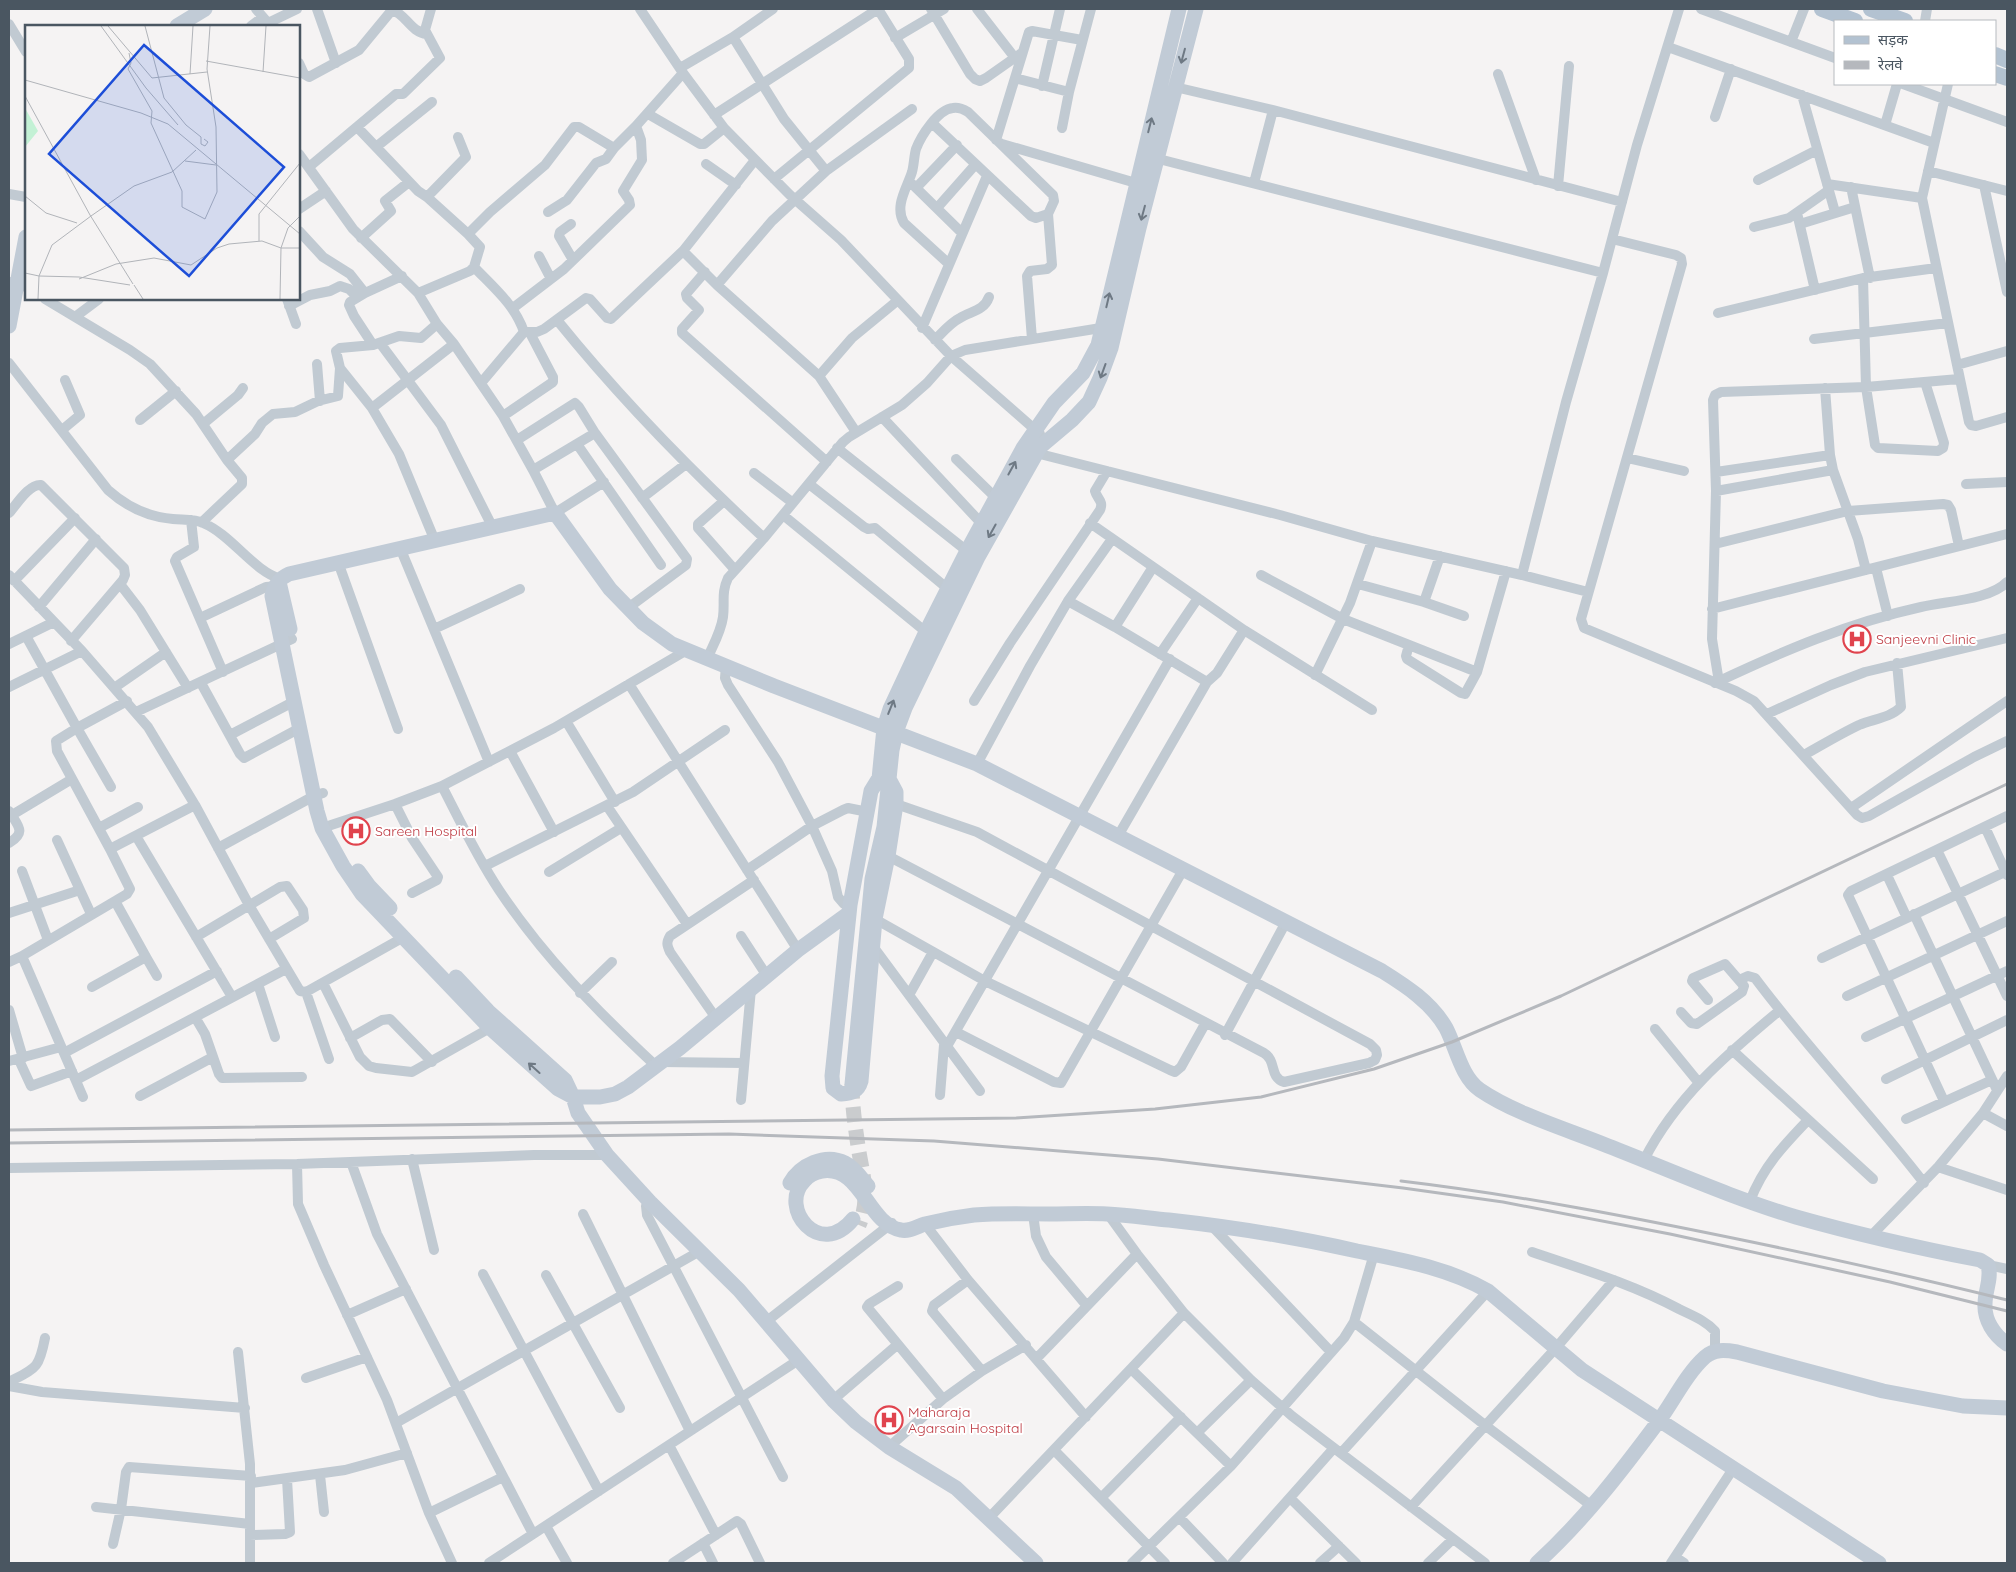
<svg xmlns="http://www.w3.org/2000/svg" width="2016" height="1572" font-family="Quicksand,'Noto Sans Devanagari',sans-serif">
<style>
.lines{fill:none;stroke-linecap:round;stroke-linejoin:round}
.secondary-tunnel{stroke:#caccce;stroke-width:15;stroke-dasharray:15 8;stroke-linecap:butt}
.street{stroke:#c1cad2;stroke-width:10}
.secondary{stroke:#c1cbd6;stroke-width:15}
.primary{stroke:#b3c2d1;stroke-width:16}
.rail{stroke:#b5b8bd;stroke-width:3}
.oneway{stroke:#6e7984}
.labels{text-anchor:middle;stroke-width:4;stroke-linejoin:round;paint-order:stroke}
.health-label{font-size:14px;fill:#be3a42;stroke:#fff;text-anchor:start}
.inset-road{fill:none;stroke:#b1b4b9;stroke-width:1}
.view{fill:#1d4ed8;fill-opacity:0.15;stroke:#1d4ed8;stroke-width:2.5}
.inset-edge{fill:none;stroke:#4a5661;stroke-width:2.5}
</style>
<rect width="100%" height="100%" fill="#f5f3f3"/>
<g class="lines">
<path class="secondary-tunnel" d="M852,1084C852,1105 855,1125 858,1146C862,1173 871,1198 859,1225"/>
<path class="street" d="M256,9L268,23L297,9
M317,9L336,63
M640,9L683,73L724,128L790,195L841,240L951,356L1040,434
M931,9L970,74L975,79L980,81L986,78L1023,52
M977,9L1015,58
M1701,9L1835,58
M1925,21L1927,9
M9,24L26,52
M251,26L263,17
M733,37L784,119L826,171
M895,38L944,9
M1791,42L1804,9
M1668,47L1934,143
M299,63L304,74L309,77L359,50L392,10C406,14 410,32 427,34
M680,68L733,37L773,9
M1498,74L1536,180
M1015,78L1069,92
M1903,84L2007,122
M1948,84L1922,198L1969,422L1971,425L1976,426L2007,417
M1042,86L1060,9
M1175,87L1273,110L1622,202
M1802,95L1835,212
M648,114L700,144H704L724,128
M714,115L878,9
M1715,117L1731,69
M932,123L1031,216L1036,218L1048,214
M1885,125L1897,84
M357,127L418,191L427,197L468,234
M1062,128L1069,92L1091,9
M996,140L1029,32L1032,31L1082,40
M1002,144L1136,183
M376,147L432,102
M299,154L353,229L418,293L437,324L454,344L503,416L533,470L555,513L604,482
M1151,157L1603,273
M706,164L736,185
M309,167L396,94H403L440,58L425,30L431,9
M1928,171L2007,191
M774,179L909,68V59L878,9
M1758,180L1817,150
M909,181L961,232
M1254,183L1273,110
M1827,184L1922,198
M1984,185L2007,292
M1558,186L1569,66
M1851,187L1870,278
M916,188L957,145
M9,194L26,197
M427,197L466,157L458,137
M937,208L975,165
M299,209L326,191
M548,212L567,200L596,163L606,159L614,148
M1797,213L1815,290
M571,224L560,232L559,236L573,260
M1800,224L1855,207
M1754,227L1789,218L1829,190
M299,231L323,257L350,274L365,293
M361,238L391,211L385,201L409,182
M1612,239L1676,255L1681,258L1682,264L1581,619L1584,628L1736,691L1754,701L1857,815L1862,818L1869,816L1974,757L2007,741
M683,251L717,285L819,376L856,432
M539,256L551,279
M949,264L904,223C894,206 907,188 912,172C914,165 914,156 916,149C921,136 938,109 953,108C959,107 963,109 968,112L1053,195L1054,201L1048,214L1052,265L1047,269L1030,271L1027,276L1032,339
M474,267C494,288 515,305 524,332
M705,272L686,294L687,298L699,310L682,329V333L827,462
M1863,278L1866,387L1875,445L1878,448L1938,451L1943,448L1944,443L1925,382
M9,282L18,283L26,287
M717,285L772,221L826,171L912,109
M418,293L470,271L474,267L480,247L468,234L490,212L545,165L574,127H579L614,148L636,126
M45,299L130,350L150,364L196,414L227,460
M287,299L296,324
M289,306L310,295L330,291L340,286L349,289L357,297
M513,308L564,269L630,205L629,200L623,191L642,160L641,140L636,126L683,73
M1718,313L1863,278L1936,268
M75,317L99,299
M557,320C620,398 690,470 764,538
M922,328L987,176
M1814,339L1948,323
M935,340C943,332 950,323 960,318C971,311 984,311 989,297
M380,343L441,425L493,528
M373,345L354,316L349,305L350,302L365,293L402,276
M9,363L108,490C127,507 147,517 173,519C183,520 195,519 203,523C232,535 253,571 281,579
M317,364L320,401
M1957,365L2007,351
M819,376L852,338L897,301
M481,383L524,332H537L544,329L586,298L590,299L607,318L611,319L613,317L683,251L755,160
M372,408L454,344
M503,416L553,382V377L530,333
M882,417L982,524
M140,420L176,391
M203,424L238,395L243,388
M62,430L80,415L65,380
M595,433L687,559L686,565L628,608
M517,440L575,403L579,407L595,433L533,470
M577,444L661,565
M837,448L967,551
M1032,452L1280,515L1372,541L1522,575L1588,592
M1627,458L1684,471
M956,459L996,498
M1833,470L1858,539L1866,570
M1716,472L1830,455
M754,473L793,503
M809,484L864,527L868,529L875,528L948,589
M1966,484L2007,482
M1716,491L1833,470L1830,455L1825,388
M642,498L686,464
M724,501L698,524V528L735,570
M9,513C17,504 29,484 41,485L124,568L125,575L123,580L71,641
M783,515L926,632
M191,520L194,547L177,557L175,561L223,672
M202,522L242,484V478L227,460L255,434L262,423L273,414L295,412L318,401L338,396L340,368
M1090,523L1244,630L1372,710
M435,541L399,454L372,408L340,368L336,351L340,348L373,345L399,336L421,338L437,324
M1715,544L1848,511L1943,504L1948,505L1951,510L1959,546
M401,550L489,762
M338,562L398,729
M1876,568L1888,616
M9,575L82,651L148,727L195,805L249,905L300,991L306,992L404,937
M1261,575L1343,619L1409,645L1406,656L1407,659L1461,693L1465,694L1477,672L1506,571
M1522,575L1566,402L1603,273L1637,145L1679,9
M14,581L75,518
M120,584L140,610L188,688
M1358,584L1424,602L1464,616
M1068,601L1112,539
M1424,602L1440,556
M39,607L96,539
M1712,609L2007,534
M200,618L266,587L279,586
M1115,627L1153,567
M434,629L520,589
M9,644L54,622
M1409,645L1477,672
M1160,654L1198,598
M707,659C713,645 721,632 723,617C725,602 721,593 728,578L764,538L843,442L849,437L902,405L927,383L951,356L965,350L1107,327
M726,666L725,678L728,685L778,762L812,826L832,871L838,897L844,904L850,905
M1315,675L1350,603L1372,541
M1207,682L1217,673L1244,630
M1719,682L1712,639L1716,491L1713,400L1715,395L1721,392L1866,387L1959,379
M201,683L240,754L244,758L300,728
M1715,683C1783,651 1848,623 1921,607C1946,601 1990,600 2007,582
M629,684L798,950
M9,687L82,651
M114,688L166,652
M974,701L1010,643L1100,510C1104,501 1097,499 1095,491L1107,471
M136,712L292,639
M1767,714L1831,685L1865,672L2007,638
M566,721L615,802
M230,735L295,701
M510,751L554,832
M1804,755C1822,745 1840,734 1859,725C1873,719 1890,718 1901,707L1897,663
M977,764L1030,666L1068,601L1115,627L1207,682L1118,836
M442,786C460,821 477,857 499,890C543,956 598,1012 656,1066
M111,787L77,728L127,701
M395,804L412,838L438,877L437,880L412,893
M607,806L687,924
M1851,808L2007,701
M12,815L72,779
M1985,827L2007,875
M99,828L138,807
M322,828L395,804L442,786L554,728L687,650
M136,836L232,997
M57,840L91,914
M9,843C27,832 18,826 9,811
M218,848L314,796L323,793
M110,849L195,805
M1937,850L2007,996
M888,856L1264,1053C1277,1061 1269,1077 1284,1082L1369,1063L1375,1060L1377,1055L1376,1050L1370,1044L977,832L896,804
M485,866L633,792L725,730
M747,870L812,826L843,810L848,808L868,812
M22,871L48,940
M549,872L621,828
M1887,875L1907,918
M9,913L80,890
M1914,914L1997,1090
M875,919L985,981L1170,1070L1175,1072L1181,1067L1205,1024
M741,936L767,976
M196,937L280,887L287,886L303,910L304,918L269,939
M872,945L980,1091
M22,956L83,1097
M146,957L157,976
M1822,958L2007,871
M9,962L22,956L127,894L130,889L110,849L57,751L56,741L77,728L26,636
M1739,980L1748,976L1755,978C1808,1049 1870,1113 1924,1183
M323,983L360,1057L369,1066L376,1068L412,1072L490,1028
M258,984L275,1037
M92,987L146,957L115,901
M306,992L329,1059
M580,993L612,962
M909,995L933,952
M1847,996L2007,921
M9,1010L23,1058
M1681,1012L1691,1023L1697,1024L1742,992L1744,986L1725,964L1693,978L1692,981L1708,1000
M195,1017L205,1034L219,1074L222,1078L302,1077
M716,1018L670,952C667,945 666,943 670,936L754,880
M1655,1029L1699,1083
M956,1032L1054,1082L1061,1083L1183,870
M1225,1035L1286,922
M1866,1037L2007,971
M350,1038L382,1020L390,1019L432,1062
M946,1048L1170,659
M1732,1050L1873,1179
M64,1053L217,971
M19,1060L31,1086L72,1071
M9,1061L61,1047
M661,1062L744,1063
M1886,1079L2007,1020
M76,1080L286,969
M940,1095L944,1045
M140,1096L213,1057
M741,1100L751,989
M1944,1101L1848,895L1851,891L2007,816
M1983,1113L2007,1126
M1906,1119L1992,1080
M412,1159L434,1250
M1644,1160C1676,1097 1726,1055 1780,1010
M351,1162L377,1234L533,1534
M297,1164L298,1204L324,1265L387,1400L429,1513L452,1563
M1938,1167L2007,1190
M9,1168L297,1164L534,1155H607
M1750,1201C1763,1167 1783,1146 1808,1120
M650,1202L646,1206L647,1215L783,1477
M583,1214L690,1431
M1033,1214L1036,1236L1046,1257L1087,1306
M1108,1214L1137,1254L1184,1313L1251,1380L1292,1416L1485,1563
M925,1224L968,1280L1086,1417
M1211,1225L1331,1352
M1870,1237L1938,1167L1983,1113L2007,1076
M1532,1252C1582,1269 1632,1284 1679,1309C1691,1315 1705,1320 1715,1331V1351
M1988,1265L2007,1269
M483,1274L599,1491
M546,1275L620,1408
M968,1280L934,1305L932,1311L982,1371
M898,1286L869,1304L867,1307L943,1399
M347,1315L406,1289
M767,1321L892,1223
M1354,1322L1486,1426L1593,1507
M238,1352L250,1464V1563
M1036,1359L1137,1254
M1131,1369L1231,1466
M306,1378L367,1357
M9,1382C36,1368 39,1369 45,1338
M9,1386L42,1392L245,1408
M833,1400L897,1345
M396,1423L700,1251
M1197,1433L1251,1380
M669,1445L716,1535
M889,1447L943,1399L982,1371L1026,1345
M1054,1450L1165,1563
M1341,1453L1488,1291
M320,1475L324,1512
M251,1483L345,1470L407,1453
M1101,1498L1181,1417
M1290,1498L1356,1563
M96,1507L250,1524
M1411,1507L1555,1349L1614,1280
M429,1513L503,1477
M989,1518L1184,1313
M1180,1518L1223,1563
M546,1526L567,1563
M250,1535L285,1534L290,1532L287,1479
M703,1543L713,1563
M113,1544L121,1509L126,1472L129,1467L251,1476
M1675,1557L1684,1563
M489,1563L800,1359
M673,1563L737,1521L741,1524L760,1563
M1132,1563L1231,1466L1344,1338L1354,1322L1374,1254
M1232,1563L1334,1448
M1320,1563L1339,1546
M1428,1563L1453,1539
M1671,1563L1733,1469"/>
<path class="secondary" d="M177,26L205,9
M9,326L26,237
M279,582L290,629
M888,777L896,792V804L888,856L875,919L861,1081C858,1092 851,1093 841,1094L833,1088L832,1076L850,905L871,791L879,778Z
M879,779L884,728L890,709L926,632L967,551L1023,448L1054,403L1083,373L1098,345L1179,9
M358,871L369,886L390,908
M849,913L798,950L680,1048L628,1087L615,1094L600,1097H573L558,1089L490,1028L362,894L343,866L322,828L317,811L272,596C274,586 280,578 289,574L555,513L610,589L643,623L672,644L774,686L977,764L1382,971C1406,986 1431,1002 1446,1028C1456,1047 1461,1077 1480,1090C1515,1114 1569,1130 1608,1146C1670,1170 1732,1198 1796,1217C1856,1234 1918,1248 1980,1260L1988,1265C1992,1279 1985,1290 1985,1304C1984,1320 1994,1335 2007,1344
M456,977L488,1011L565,1080L573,1097L578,1113L607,1155L650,1202L739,1290L833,1400L856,1422L889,1447L956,1488L1036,1563
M852,1084L872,879L884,827L892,750L896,732L905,708L978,557L1040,447L1072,420L1089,402L1100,378L1111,348L1139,228L1196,9
M790,1183C800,1165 825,1153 845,1163C855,1168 861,1178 868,1186
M853,1219C820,1260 778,1208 804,1181C808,1176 815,1172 822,1171C862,1165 867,1224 901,1230C909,1232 918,1226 925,1224C941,1220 957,1217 974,1215C999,1213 1024,1214 1049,1214C1068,1214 1087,1213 1107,1214C1127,1215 1148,1218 1169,1220C1232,1227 1295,1237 1357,1251C1402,1260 1448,1268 1488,1291L1582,1370L1879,1563
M1537,1563C1584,1520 1620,1473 1658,1422C1673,1402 1686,1374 1705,1357C1714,1349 1725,1350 1737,1352L1883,1391L1963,1406L2007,1408"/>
<path class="primary" d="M1822,9L1855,21
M1871,9L1905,21
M1995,55L2007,60
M1995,74L2007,78"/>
<path class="rail" d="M9,1130L1016,1118L1155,1109L1261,1097L1374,1069L1452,1042L1561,996L2007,784
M9,1143L729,1134L934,1141L1158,1159L1403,1188L1503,1202L1670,1234L1890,1282L2007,1311
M1401,1181C1519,1195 1636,1218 1752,1242C1838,1260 1923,1279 2007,1300"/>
</g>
<defs><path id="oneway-shaft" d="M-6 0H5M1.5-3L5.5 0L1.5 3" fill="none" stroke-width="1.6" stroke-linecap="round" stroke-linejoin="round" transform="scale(1.25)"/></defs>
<g class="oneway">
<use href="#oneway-shaft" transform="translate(1183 56) rotate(105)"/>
<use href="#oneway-shaft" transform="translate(1150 125) rotate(-76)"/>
<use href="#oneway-shaft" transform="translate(1143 213) rotate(105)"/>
<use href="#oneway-shaft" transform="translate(1108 300) rotate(-77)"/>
<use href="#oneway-shaft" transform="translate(1103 371) rotate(110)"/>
<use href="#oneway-shaft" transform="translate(1012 468) rotate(-61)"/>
<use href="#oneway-shaft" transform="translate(992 531) rotate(119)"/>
<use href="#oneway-shaft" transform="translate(891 707) rotate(-68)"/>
<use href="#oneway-shaft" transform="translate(534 1068) rotate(-138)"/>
</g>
<defs>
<g id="hospital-ring" transform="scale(1.4375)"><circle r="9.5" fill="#fff" stroke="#e0444e" stroke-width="1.5"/><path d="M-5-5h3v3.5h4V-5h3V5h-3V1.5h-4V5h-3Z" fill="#e0444e"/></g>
</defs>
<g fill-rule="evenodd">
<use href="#hospital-ring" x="1857" y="639"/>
<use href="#hospital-ring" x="356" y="831"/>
<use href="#hospital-ring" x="889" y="1420"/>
</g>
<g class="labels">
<g class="health-label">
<text x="1876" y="644">Sanjeevni Clinic</text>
<text x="375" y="836">Sareen Hospital</text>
<text x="908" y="1417">Maharaja<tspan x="908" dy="16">Agarsain Hospital</tspan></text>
</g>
</g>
<g transform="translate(25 25)">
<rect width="275" height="275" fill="#f5f3f3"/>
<path d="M0,83L13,106L0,122Z" fill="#c3f1d5"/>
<path class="inset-road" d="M76,1L121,63L153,100M83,1L127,53L182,47M120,1L139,73L161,100L176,112M104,28L106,38L103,44L127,86L126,98L157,166V182L180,194M181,36L275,53M238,47L241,1M165,49L168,1M0,55L116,88L143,99L275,209M0,71L65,190L108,259M176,112V119L180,121L183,117L179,114M160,136L191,140M0,171L21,188L52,198M66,191L109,161L147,147L171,125M66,191L27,220L14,251L54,252L105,260M180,194L192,167L191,102L182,44L185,1M234,216V189L275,138M0,248L14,251L13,274M54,254L91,239L129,233L166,240L192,223L204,219L237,216L256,223H275M109,260L118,274M255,274L256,223L263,203L275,191"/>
<path class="view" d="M119,20L259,142L164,251L24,129Z"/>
<rect width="275" height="275" class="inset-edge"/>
</g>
<rect width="2016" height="1572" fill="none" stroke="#4a5661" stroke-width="20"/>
<rect x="1834" y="20" width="162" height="65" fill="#ffffff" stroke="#b7bbc0"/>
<rect x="1844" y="36" width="25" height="8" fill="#b3c2d1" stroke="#b7bbc0"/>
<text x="1878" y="45" font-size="15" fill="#4a5661">सड़क</text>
<rect x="1844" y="61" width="25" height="8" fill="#b5b8bd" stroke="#b7bbc0"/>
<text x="1878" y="70" font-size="15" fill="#4a5661">रेलवे</text>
</svg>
